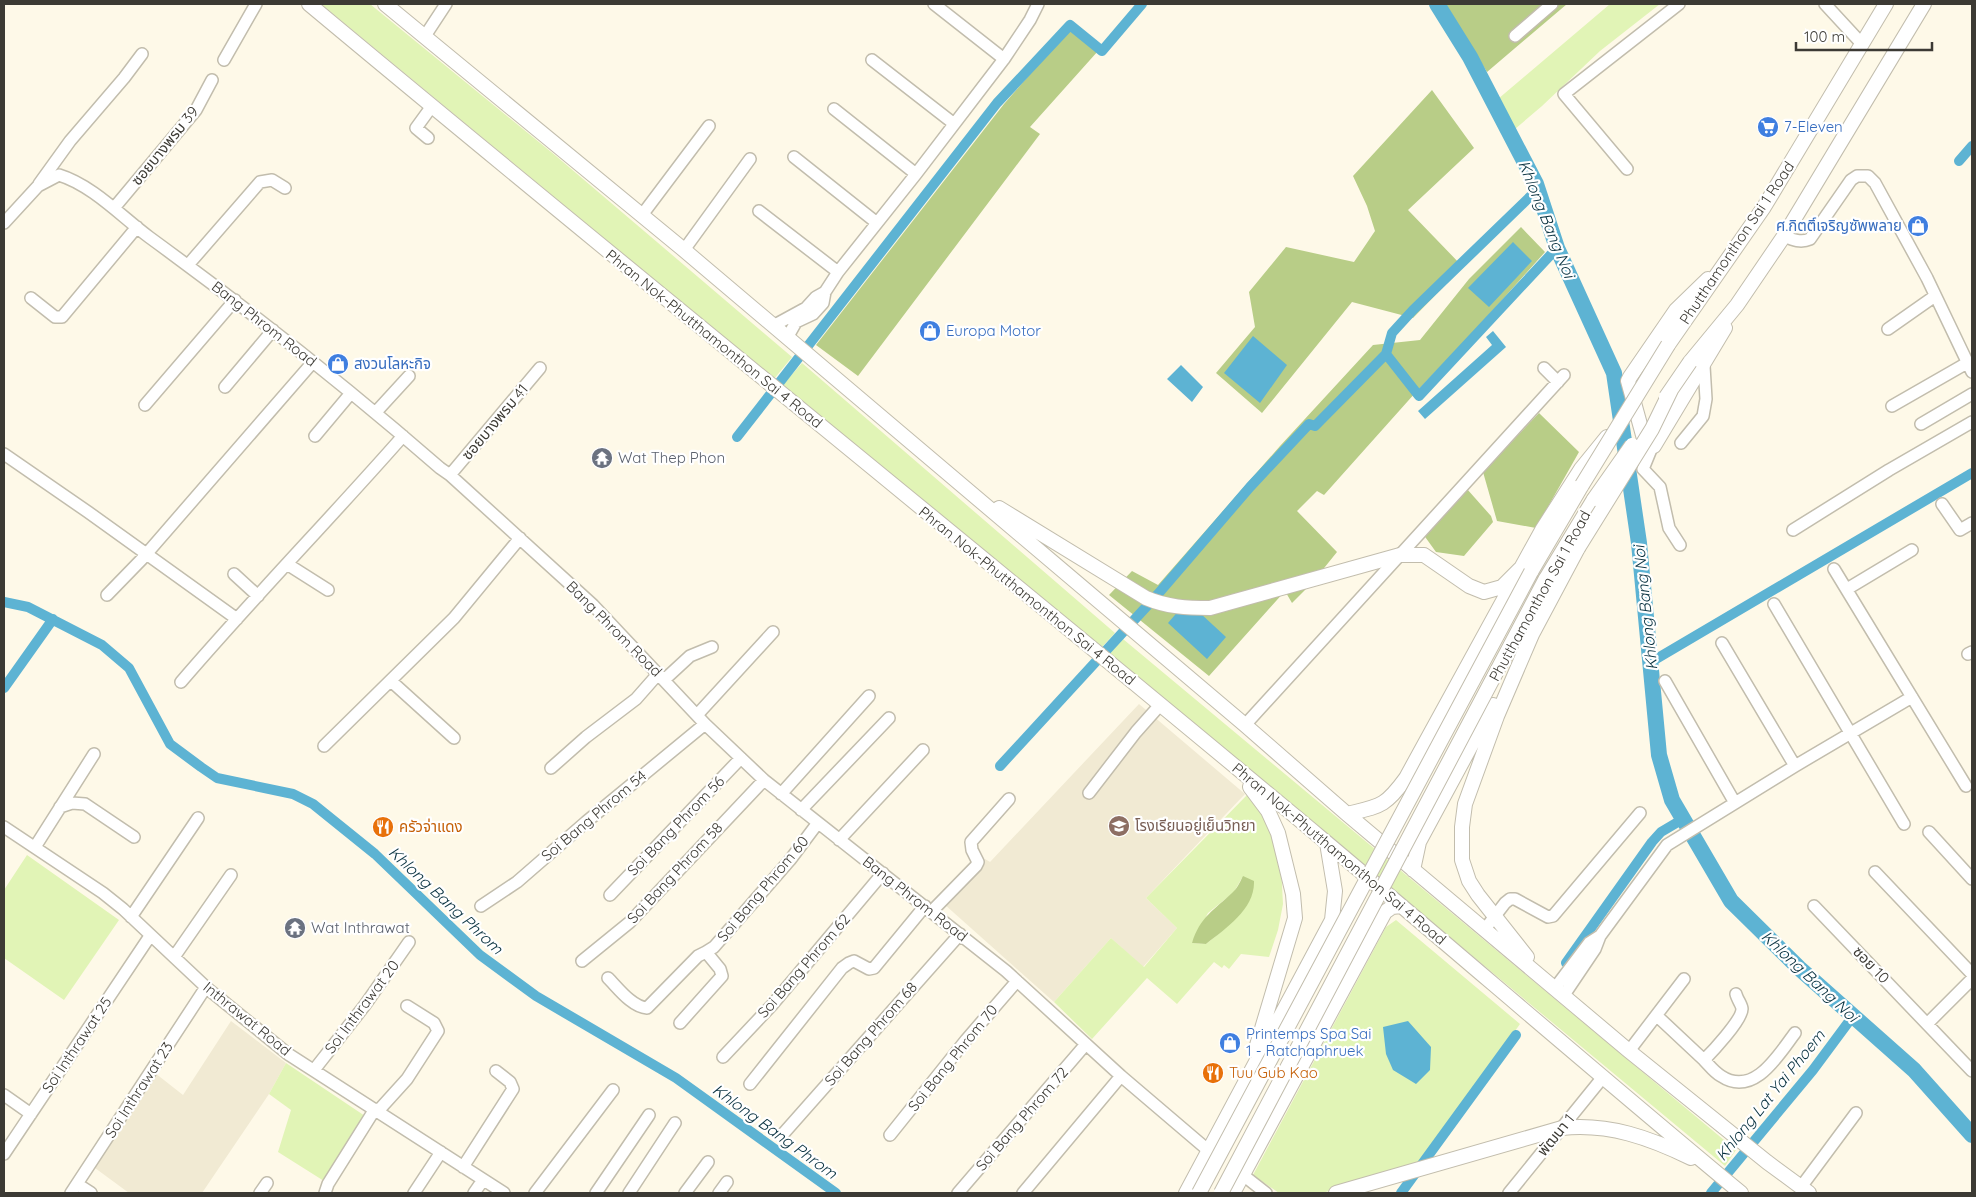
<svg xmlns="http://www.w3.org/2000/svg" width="1976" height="1197" font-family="Quicksand,'Noto Sans Thai',sans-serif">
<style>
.built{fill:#f1ead3}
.green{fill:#e1f4b6;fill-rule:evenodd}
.forest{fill:#b8cd87}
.water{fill:#5db3d3}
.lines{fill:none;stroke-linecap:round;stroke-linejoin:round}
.canal{stroke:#5db3d3;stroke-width:10}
.river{stroke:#5db3d3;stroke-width:16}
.minor-casing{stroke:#c2bdad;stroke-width:14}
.major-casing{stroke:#c2bdad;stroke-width:16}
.minor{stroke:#fff;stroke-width:11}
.major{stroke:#fff;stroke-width:14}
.major-bridge-casing{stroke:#c2bdad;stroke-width:16;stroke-linecap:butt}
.major-bridge{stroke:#fff;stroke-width:14}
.labels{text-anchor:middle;stroke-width:4.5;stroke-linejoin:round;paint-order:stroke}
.shop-label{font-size:15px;fill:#366cbe;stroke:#fff;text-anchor:start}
.street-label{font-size:15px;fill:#3c3a34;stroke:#fff}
.worship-label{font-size:15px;fill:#5b616d;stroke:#fff;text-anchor:start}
.education-label{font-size:15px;fill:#785e54;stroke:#fff;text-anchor:start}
.food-label{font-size:15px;fill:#c56008;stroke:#fff;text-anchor:start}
.water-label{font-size:16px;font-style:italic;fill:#093240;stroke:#fff}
</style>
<rect width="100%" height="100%" fill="#fef9e8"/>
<path class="built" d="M1139,704L1245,794L1146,898L1177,928L1143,967L1111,938L1054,1002L944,904L985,859L990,862Z
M231,1021L286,1063L269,1094L202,1193H129L95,1168L155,1073L183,1095Z"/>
<path class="green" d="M321,4H370L556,156L792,357L774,379Z
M1610,4H1660L1600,51L1542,106L1515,129L1498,99Z
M802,363L1115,633L1102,647L781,387Z
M1123,639L1736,1150L1725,1166L1109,654Z
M1248,794L1268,811L1281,867L1283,904L1278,930L1269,957L1241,954L1229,969L1224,965L1222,968L1214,962L1177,1004L1147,978L1092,1039L1054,1002L1111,938L1144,967L1177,928L1146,898ZM1243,876L1221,932L1206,944L1192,943L1208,913L1234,892Z
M27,855L119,920L64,1000L4,958V890Z
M1396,920L1520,1024L1414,1172L1351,1185L1322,1193H1279L1253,1175L1386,927Z
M286,1063L365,1116L324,1181L278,1152L291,1110L269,1094Z"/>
<path class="forest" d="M1445,4H1567L1487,72Z
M1071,27L1098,51L1030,127L1040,134L858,376L816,345L1004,104Z
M1432,90L1474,148L1408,210L1463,267L1413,318L1352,302L1262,413L1216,373L1255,327L1249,292L1286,247L1354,262L1375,231L1367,206L1353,176Z
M1521,227L1545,252L1468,338L1416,392L1324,495L1317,491L1297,511L1337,552L1312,583L1292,603L1285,591L1209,676L1109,595L1132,571L1158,585L1280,446L1373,345L1420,340L1469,279Z
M1539,413L1579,452L1536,528L1497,521L1483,472Z
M1467,489L1491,516L1493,522L1464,556L1436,552L1423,534Z
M1243,876L1254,881C1255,909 1226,928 1206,944L1192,943C1200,917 1214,910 1232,893C1237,889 1240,882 1243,876Z"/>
<path class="water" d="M1513,242L1532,261L1489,307L1468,288Z
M1493,331L1506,347L1425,419L1418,411L1492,345L1486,337Z
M1253,336L1287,365L1260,403L1224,373Z
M1181,365L1203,387L1192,402L1167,379Z
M1187,601L1226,637L1207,659L1168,623Z
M1408,1021L1431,1047L1430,1070L1416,1084L1393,1070L1386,1054L1383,1027Z"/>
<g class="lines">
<path class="canal" d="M1959,161L1972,146
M1386,354L1392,333L1413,310L1538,189
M737,437L997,103L1070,25L1102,51L1142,4
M4,602L28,607L102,645L129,668L170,744L201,767L217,778L293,794L313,804L375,854L480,955L536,996L676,1078L836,1193
M1651,662L1972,473
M4,688L53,619
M1000,766L1158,594L1250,487L1309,424L1315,426L1386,354L1419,396L1557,248
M1566,963L1652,842L1661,832L1683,819
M1401,1193L1516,1035
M1711,1193L1813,1070L1853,1016"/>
<path class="river" d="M1437,4L1470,57L1536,184L1557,248L1614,373L1639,543L1659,755L1672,800L1731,901L1799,968L1914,1070L1972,1135"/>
<g class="minor-casing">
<path id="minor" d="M934,4L1004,59
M1825,4L1862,44
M425,36L446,4
M1515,36L1552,4
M224,60L256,4
M872,60L953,123
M834,109L916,174
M428,138L416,128L432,106
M794,157L877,223
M1627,169L1564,94L1679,4
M39,184L70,141L124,78L142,54
M114,208L196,110L212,80
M759,211L838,272
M642,215L709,126
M4,223L38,186L59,175C92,185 122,217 149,237C249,310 346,386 440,468L450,475L593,605L705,724L764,780L1006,971L1121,1076L1209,1151
M1784,236C1793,240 1801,243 1810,239L1851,180L1857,176H1868L1875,183L1927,278L1972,372
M684,250L750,159
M188,265L260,182L272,180L285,188
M31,298L55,317H62L137,227
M773,326L806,308L816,297L825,292
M1888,329L1935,296
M787,338L796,322L813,314L823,303L825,292L838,272L916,174L1004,59L1030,20L1038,4
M1544,368L1558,382
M225,387L273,330
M145,405L235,300
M1892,406L1967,363
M376,412L409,376
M1921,424L1972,394
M315,436L351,393
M1681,443L1703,416L1706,399L1704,366
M1652,447L1643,469L1660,487L1669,528L1680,545
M4,454L88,512L237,619
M450,475L540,368
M1942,504L1960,530L1972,523
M1793,530L1889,470L1972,422
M287,564L328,590
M1834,569L1966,786
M234,574L258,596
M1847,589L1912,550
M107,595L142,559L313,362
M1774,604L1904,824
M1722,643L1795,766
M1968,654L1972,652
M664,680L690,656L712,647
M391,681L454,738
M1665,681L1735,803
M181,682C253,598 330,519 403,436
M697,715L773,632
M1245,725L1564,375
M324,746L454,618L520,538
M551,768L586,737L636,699L658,674
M1089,793L1136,732L1160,705
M781,794L869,696
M60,807L72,803L85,804L134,837
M801,810L889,718
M4,827L103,893L123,909L208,989L288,1054L504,1193
M1929,832L1972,879
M839,840L923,750
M35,847L94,754
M1875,872L1972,974
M610,895L741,758
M481,906L517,882L586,822L705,724
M1814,906L1972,1071
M932,911L976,866L978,862L972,850L971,842L1009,799
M131,917L198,818
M1485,929L1505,903L1510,899H1515L1548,917L1553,916L1640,813
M1600,936L1667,845L1795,766L1912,697
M174,957L231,875
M582,961L630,922L764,780
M608,978C618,988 632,1007 647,1008L698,956L706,952
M1555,988L1589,943L1600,936L1595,949L1564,995
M1657,1016L1704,1060C1712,1052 1742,1020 1742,1009C1742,1005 1737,999 1736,994
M680,1023L722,976L720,969L706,952L714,947L790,860L817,824
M1927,1024L1972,979
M1629,1051L1684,979
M723,1057L772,1005L883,873
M1704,1060C1709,1065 1714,1072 1721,1076C1754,1098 1779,1054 1795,1033
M314,1070L365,1005L409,942
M750,1084L842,968L849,963L854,961L869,969L874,968L925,906
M4,1095L31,1114
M378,1111L407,1079L438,1031L434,1023L407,1006
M783,1134L960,934
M890,1135L966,1040L1017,981
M4,1154L150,936
M463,1167L513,1089L510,1082L496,1071
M1243,1175L1266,1193
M77,1184L91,1193
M1801,1187L1856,1113
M71,1193L206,987
M260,1193L267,1183
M325,1193L328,1184L375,1109
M414,1193L441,1152
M474,1193L483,1180
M535,1193L613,1090
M596,1193L649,1115
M629,1193L675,1123
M685,1193L708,1162
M719,1193L727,1182
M958,1193L1086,1044
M1023,1193L1121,1076
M1509,1193L1603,1077"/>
</g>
<g class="major-casing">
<path id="major" d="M309,4C647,286 990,561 1327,843C1465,959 1602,1078 1741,1193
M385,4L684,250L1245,725L1347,814L1629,1051L1767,1162L1809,1193
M1708,279L1676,310L1630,377L1628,381L1646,446H1654L1725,328
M1668,345L1764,207L1886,4
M1690,362L1737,305L1784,236L1924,4
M999,508L1146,598C1167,607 1187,608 1210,608L1400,555H1424L1469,586L1484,592L1502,587L1520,569
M1531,572L1582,485
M1545,580L1594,499
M1529,640L1578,548
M1250,787L1268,811L1278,833L1293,894L1295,918L1255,1052
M1347,814C1380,806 1385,807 1406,778L1542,530L1581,469L1607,437
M1413,870L1419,842L1493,705
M1527,957L1478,895L1469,881L1462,860V827L1465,804L1497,716L1533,632
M1186,1193L1332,920L1335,891L1327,843
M1233,1193L1385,912L1392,907L1401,906
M1336,1193L1562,1128C1609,1123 1650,1138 1691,1158"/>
</g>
<use href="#minor" class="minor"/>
<use href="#major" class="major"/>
<g class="major-bridge-casing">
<path id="major-bridge" d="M1666,397L1690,362
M1582,485L1668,345
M1594,499L1632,445
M1578,548L1652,429L1671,390
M1199,1193L1531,572
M1221,1193L1545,580"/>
</g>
<use href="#major-bridge" class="major-bridge"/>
</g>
<defs>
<g id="supermarket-disc" transform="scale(1.125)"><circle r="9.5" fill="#3f7fe0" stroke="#fff"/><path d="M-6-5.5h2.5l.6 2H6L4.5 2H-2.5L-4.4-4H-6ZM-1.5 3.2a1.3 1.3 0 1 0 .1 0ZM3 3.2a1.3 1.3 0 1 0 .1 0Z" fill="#fff"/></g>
<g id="shop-disc" transform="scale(1.125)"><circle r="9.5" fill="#3f7fe0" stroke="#fff"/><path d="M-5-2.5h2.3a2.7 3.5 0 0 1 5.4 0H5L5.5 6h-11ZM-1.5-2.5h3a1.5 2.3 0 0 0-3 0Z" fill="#fff"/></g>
<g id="temple-disc" transform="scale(1.125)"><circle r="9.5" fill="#6b7280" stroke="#fff"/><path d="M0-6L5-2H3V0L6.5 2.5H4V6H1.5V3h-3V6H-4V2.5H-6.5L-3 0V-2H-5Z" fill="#fff"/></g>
<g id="school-disc" transform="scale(1.125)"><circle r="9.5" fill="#8d6e63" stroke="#fff"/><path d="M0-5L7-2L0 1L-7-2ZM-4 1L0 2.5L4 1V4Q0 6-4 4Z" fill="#fff"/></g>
<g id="restaurant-disc" transform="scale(1.125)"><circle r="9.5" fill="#e8710a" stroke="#fff"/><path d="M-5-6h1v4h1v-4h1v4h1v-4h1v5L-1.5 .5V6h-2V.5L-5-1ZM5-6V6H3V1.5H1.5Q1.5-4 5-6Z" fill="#fff"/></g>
</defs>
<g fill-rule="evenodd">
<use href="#supermarket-disc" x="1768" y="127"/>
<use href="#shop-disc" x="1918" y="226"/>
<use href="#shop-disc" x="930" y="331"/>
<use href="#shop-disc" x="338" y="364"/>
<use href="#temple-disc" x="602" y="458"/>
<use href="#school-disc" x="1119" y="826"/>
<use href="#restaurant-disc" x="383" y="827"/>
<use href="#temple-disc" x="295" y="928"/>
<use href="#shop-disc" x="1230" y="1043"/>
<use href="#restaurant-disc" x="1213" y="1073"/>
</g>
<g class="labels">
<g class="shop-label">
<text x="1784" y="132">7-Eleven</text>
<text x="1902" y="231" text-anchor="end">ศ.กิตติ์เจริญซัพพลาย</text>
<text x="946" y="336">Europa Motor</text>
<text x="354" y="369">สงวนโลหะกิจ</text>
<text x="1246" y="1039">Printemps Spa Sai<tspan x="1246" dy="17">1 - Ratchaphruek</tspan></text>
</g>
<g class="street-label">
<text transform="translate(165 146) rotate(-51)" y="5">ซอยบางพรม 39</text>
<text transform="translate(1737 243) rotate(-56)" y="5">Phutthamonthon Sai 1 Road</text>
<text transform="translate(264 324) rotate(38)" y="5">Bang Phrom Road</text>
<text transform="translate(714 339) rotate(39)" y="5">Phran Nok-Phutthamonthon Sai 4 Road</text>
<text transform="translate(495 422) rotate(-50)" y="5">ซอยบางพรม 41</text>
<text transform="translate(1027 596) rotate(39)" y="5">Phran Nok-Phutthamonthon Sai 4 Road</text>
<text transform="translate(1540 596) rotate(-61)" y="5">Phutthamonthon Sai 1 Road</text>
<text transform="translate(614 629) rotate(45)" y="5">Bang Phrom Road</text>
<text transform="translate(594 816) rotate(-40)" y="5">Soi Bang Phrom 54</text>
<text transform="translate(676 826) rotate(-46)" y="5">Soi Bang Phrom 56</text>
<text transform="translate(1339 854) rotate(40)" y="5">Phran Nok-Phutthamonthon Sai 4 Road</text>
<text transform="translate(675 873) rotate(-47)" y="5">Soi Bang Phrom 58</text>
<text transform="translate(763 889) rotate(-50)" y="5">Soi Bang Phrom 60</text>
<text transform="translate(915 899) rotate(38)" y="5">Bang Phrom Road</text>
<text transform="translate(1871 965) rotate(46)" y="5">ซอย 10</text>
<text transform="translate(804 966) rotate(-49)" y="5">Soi Bang Phrom 62</text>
<text transform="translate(362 1007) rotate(-53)" y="5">Soi Inthrawat 20</text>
<text transform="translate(247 1019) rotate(39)" y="5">Inthrawat Road</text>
<text transform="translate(871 1034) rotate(-49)" y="5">Soi Bang Phrom 68</text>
<text transform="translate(77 1045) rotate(-56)" y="5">Soi Inthrawat 25</text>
<text transform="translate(953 1058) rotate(-51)" y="5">Soi Bang Phrom 70</text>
<text transform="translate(139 1090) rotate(-57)" y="5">Soi Inthrawat 23</text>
<text transform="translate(1022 1119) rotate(-49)" y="5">Soi Bang Phrom 72</text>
<text transform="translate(1556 1135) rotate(-51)" y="5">พัฒนา 1</text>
</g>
<g class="worship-label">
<text x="618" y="463">Wat Thep Phon</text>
<text x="311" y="933">Wat Inthrawat</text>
</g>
<g class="education-label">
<text x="1135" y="831">โรงเรียนอยู่เย็นวิทยา</text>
</g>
<g class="food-label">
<text x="399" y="832">ครัวจ่าแดง</text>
<text x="1229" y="1078">Tuu Gub Kao</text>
</g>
<g class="water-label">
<text transform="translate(1547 219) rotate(68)" y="6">Khlong Bang Noi</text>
<text transform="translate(1645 608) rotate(-96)" y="6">Khlong Bang Noi</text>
<text transform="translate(446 900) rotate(43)" y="6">Khlong Bang Phrom</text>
<text transform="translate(1810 976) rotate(43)" y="6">Khlong Bang Noi</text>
<text transform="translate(1770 1095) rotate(-51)" y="6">Khlong Lat Yai Phoem</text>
<text transform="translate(775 1131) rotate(36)" y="6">Khlong Bang Phrom</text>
</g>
</g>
<rect width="1976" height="1197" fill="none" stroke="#3c3a34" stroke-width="10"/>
<path d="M1796 42v8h136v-8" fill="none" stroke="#3c3a34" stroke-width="2.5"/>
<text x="1804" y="42" font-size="15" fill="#3c3a34" stroke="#ffffff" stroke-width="4" paint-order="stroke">100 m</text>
</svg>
